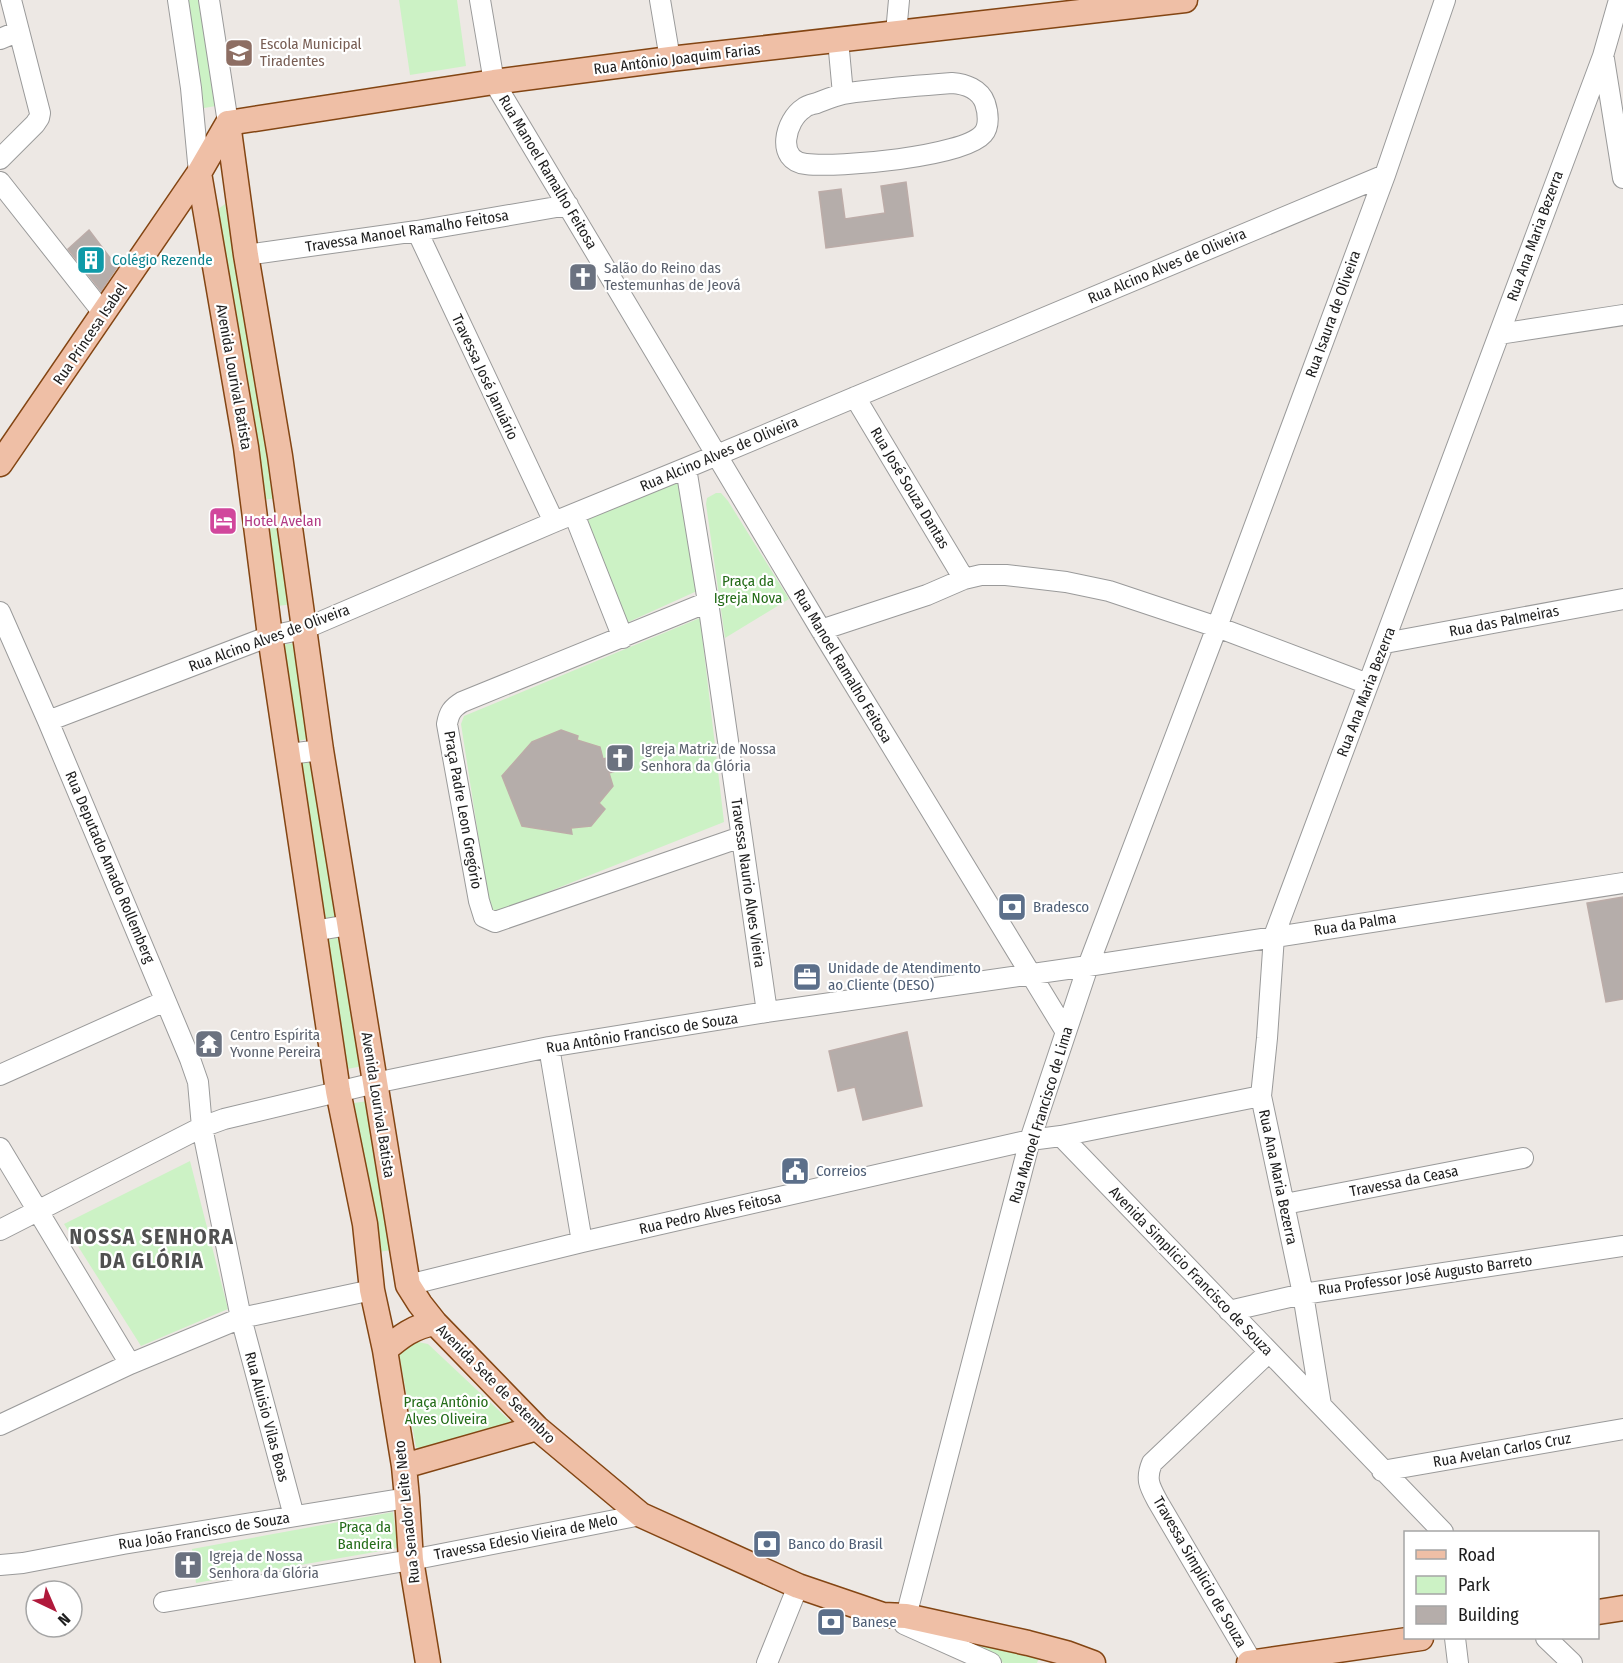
<svg xmlns="http://www.w3.org/2000/svg" width="1623" height="1663" font-family="'Fira Sans Condensed',sans-serif">
<style>
.park{fill:#ccf2c5}
.building{fill:#b5adaa;stroke:#bcaca8;stroke-width:1.5}
.lines{fill:none;stroke-linecap:round;stroke-linejoin:round}
.minor-casing{stroke:#9a9a9a;stroke-width:22}
.major-casing{stroke:#834513;stroke-width:27}
.minor{stroke:#fff;stroke-width:20}
.major{stroke:#efbfa6;stroke-width:24}
.labels{text-anchor:middle;stroke-width:4.5;stroke-linejoin:round;paint-order:stroke}
.education-label{font-size:15px;fill:#785e54;stroke:#fff;text-anchor:start}
.street-label{font-size:15px;fill:#1d1d1d;stroke:#fff}
.culture-label{font-size:15px;fill:#0d838f;stroke:#fff;text-anchor:start}
.worship-label{font-size:15px;fill:#5b616d;stroke:#fff;text-anchor:start}
.hotel-label{font-size:15px;fill:#b23c85;stroke:#fff;text-anchor:start}
.park-label{font-size:15px;fill:#246c19;stroke:#fff}
.service-label{font-size:15px;fill:#4e5e75;stroke:#fff;text-anchor:start}
.district-label{font-size:21px;font-weight:bold;letter-spacing:1.5px;fill:#505050;stroke:#fff}
</style>
<rect width="100%" height="100%" fill="#ede8e4"/>
<path class="park" d="M182,0H199L216,106L198,109Z
M399,0H457L466,66L410,75Z
M225,204L278,498L262,500L214,212Z
M682,479L697,591L624,624L585,520Z
M716,493H721L728,501L789,599L725,638L706,504L707,498Z
M284,527L294,604L277,606L264,529Z
M700,618L724,822L495,913L490,911L461,724L464,716Z
M297,643L312,738L294,742L279,645Z
M314,761L340,916L320,920L298,763Z
M344,936L363,1066L347,1069L328,939Z
M368,1101L391,1250L373,1253L353,1106L354,1103Z
M190,1161L228,1309L141,1346L64,1224Z
M418,1342L428,1344L512,1423L429,1453L416,1447L399,1353L405,1345Z
M393,1512L398,1548L196,1583L192,1549Z
M936,1635L1040,1655L1037,1663H1004Z"/>
<path class="building" d="M906,182L913,236L826,248L819,192L841,189L845,219L885,213L881,186Z
M89,230L117,267L101,291L68,249Z
M561,730L578,736L577,740L600,747L603,759L615,756L619,770L609,773L613,786L599,803L605,809L591,826L571,828L572,834L522,826L502,776L532,742Z
M1623,897V999L1606,1002L1587,903Z
M907,1032L922,1106L863,1120L855,1087L838,1091L829,1051Z"/>
<g class="lines">
<g class="minor-casing">
<path id="minor" d="M178,0L191,88L199,173
M209,0L228,123
M480,0L494,82L821,630L1066,1032
M660,0L670,59
M896,33L899,0
M0,39L19,31
M838,40L843,94
M1604,59L1623,178
M952,83C965,84 980,89 985,103C988,112 990,126 983,134C963,157 838,168 806,164C775,161 785,120 804,108C807,105 813,104 817,103C825,100 834,96 843,94C853,92 864,91 874,90C900,87 926,85 952,83Z
M0,159L35,124L39,118L40,113L11,0
M0,182L104,314
M417,231L554,522
M246,255L417,231L568,205
M1499,334L1623,315
M855,397L964,579
M686,468L708,602L767,1012
M574,514L623,638
M708,602L462,702C452,708 449,713 447,724L479,901L484,917L495,922L741,837
M0,612L48,721L190,1059L198,1082L202,1127L241,1318L294,1516
M821,630L927,595L964,579L981,575H1006L1066,582L1109,591L1217,627L1368,684
M1385,643L1623,599
M48,721L270,636L304,629L554,522L686,468L1385,175
M289,754L321,750
M313,931L349,925
M549,1047L582,1242
M0,1075L165,1001
M1061,1136L1443,1532
M0,1148L130,1364
M1285,1204L1523,1158
M0,1230L202,1127L224,1119L375,1083L549,1047L767,1012L1088,966L1623,883
M408,1285L582,1242L1030,1140L1061,1136L1261,1096
M1229,1311L1303,1294L1623,1246
M1321,1405L1303,1294L1261,1096L1267,1038L1274,936L1603,56L1619,0
M0,1425L130,1364L241,1318L372,1290
M1382,1471L1623,1429
M0,1565L23,1563L123,1544L407,1498
M164,1602L411,1560L641,1515
M1455,1638L1458,1663
M1546,1638L1572,1663
M1252,1662L1158,1502C1150,1487 1145,1480 1152,1463L1269,1352
M767,1663L798,1586
M991,1663L904,1624L1030,1140L1088,966L1217,627L1385,175L1445,0"/>
</g>
<g class="major-casing">
<path id="major" d="M228,123L246,255L280,456L321,750L408,1285L420,1304L435,1323L537,1428L641,1515L798,1586L883,1615L906,1616L1028,1643L1066,1653L1093,1663
M199,173L246,447L270,636L338,1091L365,1224L372,1290L385,1350L404,1466L407,1498L411,1560L428,1663
M0,464L199,173L228,123L494,82L670,59L1185,0
M385,1350C400,1337 414,1326 435,1323
M404,1466L537,1428
M1598,1612L1623,1608
M1249,1663L1421,1638"/>
</g>
<use href="#minor" class="minor"/>
<use href="#major" class="major"/>
</g>
<defs>
<g id="school-square" transform="scale(1.5)"><rect x="-9" y="-9" width="18" height="18" rx="4" fill="#8d6e63" stroke="#fff"/><path d="M0-5L7-2L0 1L-7-2ZM-4 1L0 2.5L4 1V4Q0 6-4 4Z" fill="#fff"/></g>
<g id="building-square" transform="scale(1.5)"><rect x="-9" y="-9" width="18" height="18" rx="4" fill="#0f9aa8" stroke="#fff"/><path d="M-4-6H4V6H1V3H-1V6H-4ZM-2.5-4.3h1.7v1.8h-1.7ZM.8-4.3h1.7v1.8H.8ZM-2.5-1h1.7V.8h-1.7ZM.8-1h1.7V.8H.8Z" fill="#fff"/></g>
<g id="church-square" transform="scale(1.5)"><rect x="-9" y="-9" width="18" height="18" rx="4" fill="#6b7280" stroke="#fff"/><path d="M-1.2-6h2.4v3.5h3.3v2.4h-3.3V6h-2.4V-.1h-3.3v-2.4h3.3Z" fill="#fff"/></g>
<g id="hotel-square" transform="scale(1.5)"><rect x="-9" y="-9" width="18" height="18" rx="4" fill="#d1479c" stroke="#fff"/><path d="M-6-4.5h1.5V1H6V5H4.5V3h-9V5H-6ZM-4 0a1.8 1.8 0 1 1 3.6 0ZM.5 0V-2.5h3Q6-2.5 6 0Z" fill="#fff"/></g>
<g id="bank-square" transform="scale(1.5)"><rect x="-9" y="-9" width="18" height="18" rx="4" fill="#5c6f8a" stroke="#fff"/><path d="M-6-4H6V4H-6ZM0-2.3a2.3 2.3 0 1 0 0 4.6a2.3 2.3 0 1 0 0-4.6Z" fill="#fff"/></g>
<g id="office-square" transform="scale(1.5)"><rect x="-9" y="-9" width="18" height="18" rx="4" fill="#5c6f8a" stroke="#fff"/><path d="M-6-3h4V-5.5h4V-3h4V5H-6ZM-1-4.5V-3h2v-1.5ZM-6 0V1H6V0Z" fill="#fff"/></g>
<g id="temple-square" transform="scale(1.5)"><rect x="-9" y="-9" width="18" height="18" rx="4" fill="#6b7280" stroke="#fff"/><path d="M0-6L5-2H3V0L6.5 2.5H4V6H1.5V3h-3V6H-4V2.5H-6.5L-3 0V-2H-5Z" fill="#fff"/></g>
<g id="civic-square" transform="scale(1.5)"><rect x="-9" y="-9" width="18" height="18" rx="4" fill="#5c6f8a" stroke="#fff"/><path d="M-.6-6.5H3V-4.5H.6V-3L4-1V1h2V6H-6V1h2V-1L-.6-3ZM-1.2 2.5V6h2.4V2.5Z" fill="#fff"/></g>
</defs>
<g fill-rule="evenodd">
<use href="#school-square" x="239" y="53"/>
<use href="#building-square" x="91" y="260"/>
<use href="#church-square" x="583" y="277"/>
<use href="#hotel-square" x="223" y="521"/>
<use href="#church-square" x="620" y="758"/>
<use href="#bank-square" x="1012" y="907"/>
<use href="#office-square" x="807" y="977"/>
<use href="#temple-square" x="209" y="1044"/>
<use href="#civic-square" x="795" y="1171"/>
<use href="#bank-square" x="767" y="1544"/>
<use href="#church-square" x="188" y="1565"/>
<use href="#bank-square" x="831" y="1622"/>
</g>
<g class="labels">
<g class="education-label">
<text x="260" y="49">Escola Municipal<tspan x="260" dy="17">Tiradentes</tspan></text>
</g>
<g class="street-label">
<text transform="translate(677 59) rotate(-7)" y="5">Rua Antônio Joaquim Farias</text>
<text transform="translate(548 172) rotate(59)" y="5">Rua Manoel Ramalho Feitosa</text>
<text transform="translate(407 231) rotate(-9)" y="5">Travessa Manoel Ramalho Feitosa</text>
<text transform="translate(1535 236) rotate(-70)" y="5">Rua Ana Maria Bezerra</text>
<text transform="translate(1167 266) rotate(-23)" y="5">Rua Alcino Alves de Oliveira</text>
<text transform="translate(1333 314) rotate(-70)" y="5">Rua Isaura de Oliveira</text>
<text transform="translate(90 334) rotate(-56)" y="5">Rua Princesa Isabel</text>
<text transform="translate(234 377) rotate(80)" y="5">Avenida Lourival Batista</text>
<text transform="translate(485 377) rotate(65)" y="5">Travessa José Januário</text>
<text transform="translate(719 454) rotate(-23)" y="5">Rua Alcino Alves de Oliveira</text>
<text transform="translate(910 488) rotate(59)" y="5">Rua José Souza Dantas</text>
<text transform="translate(1504 621) rotate(-11)" y="5">Rua das Palmeiras</text>
<text transform="translate(269 638) rotate(-20)" y="5">Rua Alcino Alves de Oliveira</text>
<text transform="translate(843 666) rotate(59)" y="5">Rua Manoel Ramalho Feitosa</text>
<text transform="translate(1366 692) rotate(-69)" y="5">Rua Ana Maria Bezerra</text>
<text transform="translate(463 810) rotate(80)" y="5">Praça Padre Leon Gregório</text>
<text transform="translate(110 867) rotate(67)" y="5">Rua Deputado Amado Rollemberg</text>
<text transform="translate(748 883) rotate(82)" y="5">Travessa Naurio Alves Vieira</text>
<text transform="translate(1355 924) rotate(-9)" y="5">Rua da Palma</text>
<text transform="translate(642 1033) rotate(-9)" y="5">Rua Antônio Francisco de Souza</text>
<text transform="translate(378 1105) rotate(81)" y="5">Avenida Lourival Batista</text>
<text transform="translate(1041 1115) rotate(-73)" y="5">Rua Manoel Francisco de Lima</text>
<text transform="translate(1278 1177) rotate(78)" y="5">Rua Ana Maria Bezerra</text>
<text transform="translate(1404 1181) rotate(-11)" y="5">Travessa da Ceasa</text>
<text transform="translate(710 1213) rotate(-13)" y="5">Rua Pedro Alves Feitosa</text>
<text transform="translate(1191 1271) rotate(46)" y="5">Avenida Simplicio Francisco de Souza</text>
<text transform="translate(1425 1275) rotate(-8)" y="5">Rua Professor José Augusto Barreto</text>
<text transform="translate(496 1384) rotate(45)" y="5">Avenida Sete de Setembro</text>
<text transform="translate(267 1417) rotate(75)" y="5">Rua Aluisio Vilas Boas</text>
<text transform="translate(1502 1450) rotate(-10)" y="5">Rua Avelan Carlos Cruz</text>
<text transform="translate(407 1512) rotate(-96)" y="5">Rua Senador Leite Neto</text>
<text transform="translate(204 1531) rotate(-9)" y="5">Rua João Francisco de Souza</text>
<text transform="translate(526 1537) rotate(-11)" y="5">Travessa Edesio Vieira de Melo</text>
<text transform="translate(1200 1572) rotate(60)" y="5">Travessa Simplicio de Souza</text>
</g>
<g class="culture-label">
<text x="112" y="265">Colégio Rezende</text>
</g>
<g class="worship-label">
<text x="604" y="273">Salão do Reino das<tspan x="604" dy="17">Testemunhas de Jeová</tspan></text>
<text x="641" y="754">Igreja Matriz de Nossa<tspan x="641" dy="17">Senhora da Glória</tspan></text>
<text x="230" y="1040">Centro Espírita<tspan x="230" dy="17">Yvonne Pereira</tspan></text>
<text x="209" y="1561">Igreja de Nossa<tspan x="209" dy="17">Senhora da Glória</tspan></text>
</g>
<g class="hotel-label">
<text x="244" y="526">Hotel Avelan</text>
</g>
<g class="park-label">
<text x="748" y="586">Praça da<tspan x="748" dy="17">Igreja Nova</tspan></text>
<text x="446" y="1407">Praça Antônio<tspan x="446" dy="17">Alves Oliveira</tspan></text>
<text x="365" y="1532">Praça da<tspan x="365" dy="17">Bandeira</tspan></text>
</g>
<g class="service-label">
<text x="1033" y="912">Bradesco</text>
<text x="828" y="973">Unidade de Atendimento<tspan x="828" dy="17">ao Cliente (DESO)</tspan></text>
<text x="816" y="1176">Correios</text>
<text x="788" y="1549">Banco do Brasil</text>
<text x="852" y="1627">Banese</text>
</g>
<g class="district-label">
<text x="152" y="1244">NOSSA SENHORA<tspan x="152" dy="24">DA GLÓRIA</tspan></text>
</g>
</g>
<rect x="1404" y="1531" width="195" height="108" fill="#ffffff" stroke="#a5a5a5" stroke-width="1.5"/>
<rect x="1416" y="1550" width="30" height="9" fill="#efbfa6" stroke="#a5a5a5" stroke-width="1.5"/>
<text x="1458" y="1561" font-size="18" fill="#1d1d1d">Road</text>
<rect x="1416" y="1576" width="30" height="18" fill="#ccf2c5" stroke="#a5a5a5" stroke-width="1.5"/>
<text x="1458" y="1591" font-size="18" fill="#1d1d1d">Park</text>
<rect x="1416" y="1606" width="30" height="18" fill="#b5adaa" stroke="#a5a5a5" stroke-width="1.5"/>
<text x="1458" y="1621" font-size="18" fill="#1d1d1d">Building</text>
<g transform="translate(54 1609) rotate(136)"><circle r="28" fill="#ffffff" stroke="#a5a5a5" stroke-width="1.5"/>
<path d="M0-4.5L10 22L0 15L-10 22Z" fill="#b0193b"/>
<text y="-9" font-size="16" font-weight="bold" text-anchor="middle" fill="#1d1d1d">N</text>
</g>
</svg>
